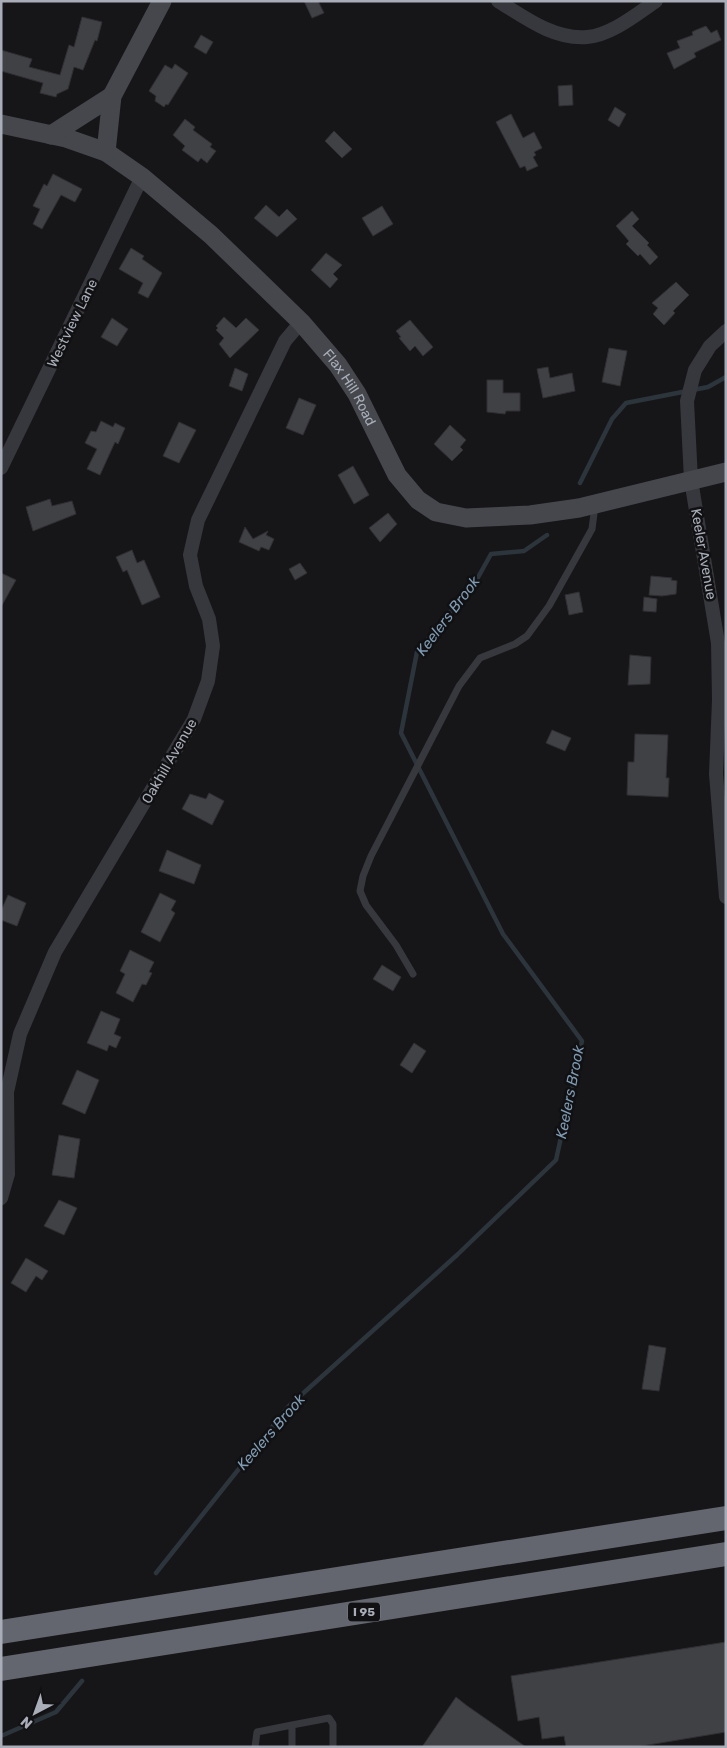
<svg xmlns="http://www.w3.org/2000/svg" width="727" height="1748" font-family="Rubik,sans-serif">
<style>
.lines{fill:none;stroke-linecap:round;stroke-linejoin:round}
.stream{stroke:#2c353c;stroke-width:4.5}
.building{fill:#404145;stroke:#303034}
.lane{stroke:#37383d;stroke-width:7}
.street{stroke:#37383d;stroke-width:14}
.secondary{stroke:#45474d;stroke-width:19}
.highway{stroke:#63666e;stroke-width:24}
.labels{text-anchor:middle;stroke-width:5;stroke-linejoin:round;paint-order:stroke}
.shield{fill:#111113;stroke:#7b7e86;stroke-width:1}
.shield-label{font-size:12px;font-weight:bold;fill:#a8adb8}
.street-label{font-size:14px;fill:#a8adb8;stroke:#111113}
.water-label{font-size:15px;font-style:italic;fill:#7f9bb3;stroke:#111113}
</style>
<rect width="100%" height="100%" fill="#161618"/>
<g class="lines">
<path class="stream" d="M580,483L612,419L626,403L708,387L726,377
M156,1573L289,1406L457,1255L556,1160L582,1041L503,934L401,733L417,652L476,581L491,554L524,551L547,535
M1,1736L56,1712L82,1681"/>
</g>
<path class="building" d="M304,1H318L324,13L312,18Z
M82,17L102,22L97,41L95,40L83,70L74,67L68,89L57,94L56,97L40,93L43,83L1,71V50L32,59L29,67L60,75L69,45L74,47Z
M706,26L711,33L717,30L721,40L694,53L696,57L674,69L667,53L680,48L677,41L693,35L692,32L696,30Z
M201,35L213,42L206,54L194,47Z
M175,64L188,73L168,105L166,104L164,107L155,101L156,96L149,91L165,65L172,69Z
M572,85L573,105L559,106L558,86Z
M615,107L626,114L619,127L608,120Z
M511,114L523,138L534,132L542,148L534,152L536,155L533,157L538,166L527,171L525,166L520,168L496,122Z
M185,119L195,127L193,130L212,144L210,147L216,151L207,163L201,158L198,162L182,150L185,146L173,135Z
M334,131L352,149L342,158L325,141Z
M53,174L82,189L75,202L61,195L42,229L33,224L40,209L33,206L44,184L47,186Z
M266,205L279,217L287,209L297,219L277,237L254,218Z
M382,206L393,224L373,236L362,218Z
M632,211L639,219L632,226L649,243L647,245L658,257L650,265L640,254L638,256L626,244L629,241L616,226Z
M131,248L144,256L142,259L162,273L148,298L138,293L143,283L119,269Z
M326,253L342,265L333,274L338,279L330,288L311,270Z
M676,282L689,295L673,311L675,313L664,325L653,314L658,308L652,303Z
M224,317L236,328L246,318L259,330L230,358L219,344L224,338L216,330L218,328L216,326Z
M112,318L128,329L117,346L101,337Z
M410,320L433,347L423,356L415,346L410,351L399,338L401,337L396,331Z
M609,348L627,351L620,386L602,382Z
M548,367L550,378L572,373L575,391L543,398L537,369Z
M235,368L248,374L242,391L229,386Z
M487,380H503V393H520V411H506L505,414L487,412Z
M299,398L316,405L303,435L286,428Z
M101,421L113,427L115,423L125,428L118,444L115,442L100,475L87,469L97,449L85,443L91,431L96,432Z
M179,422L196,430L179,463L163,456Z
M450,425L466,440L460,447L463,450L452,461L434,444Z
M353,466L369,495L354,504L338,475Z
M50,499L52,506L72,501L76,514L33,531L26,507Z
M388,513L397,524L380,542L369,528Z
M245,527L253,539L268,531L266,535L274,539L269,550L261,547L259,551L239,542Z
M132,550L137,563L144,560L160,597L142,605L127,570L123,572L116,557Z
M300,563L307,573L295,580L289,569Z
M1,573L16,580L1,607Z
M651,576L672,578L671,580L677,581L676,594L662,596L649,595Z
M579,592L583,612L569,615L565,595Z
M644,597L657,599L656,612L643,611Z
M630,655L651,657L650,684L628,685Z
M552,730L571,738L565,751L546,743Z
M635,734L668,735L666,778H669L668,797L627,795L628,762H634Z
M209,793L224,801L212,825L182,809L190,794L206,799Z
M167,850L201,865L194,884L159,871Z
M160,893L176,901L171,910L175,913L160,942L141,932Z
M8,895L26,903L17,926L1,920V911Z
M130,950L154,962L149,972L152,973L146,985L142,984L133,1002L116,993L125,974L120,971Z
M382,965L401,977L393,991L373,979Z
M101,1011L120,1019L114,1034L121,1037L116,1048L109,1045L107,1051L87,1043Z
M414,1043L426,1051L412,1073L400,1065Z
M77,1070L99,1080L85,1114L62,1104Z
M59,1135L80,1139L74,1178L52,1175Z
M59,1200L77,1208L64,1235L44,1226Z
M26,1258L48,1271L42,1280L36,1276L26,1292L11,1283Z
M649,1345L666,1348L659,1391L642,1389Z
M726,1642V1732L636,1747H566L564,1736L542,1739L539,1717L518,1721L511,1676Z
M456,1697L466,1705L526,1747H422Z"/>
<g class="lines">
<path class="lane" d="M413,974L396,945L366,905L360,891L363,876L371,856L459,686L480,658L515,644L527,636L549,606L592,529L595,506
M255,1747L257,1732L292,1725
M292,1747V1725L329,1718L333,1724V1747"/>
<path class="street" d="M498,1C524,17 554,40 587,37C610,36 637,14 656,1
M726,331L710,346L695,370L687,401L691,480L718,643L719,700L716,774L726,897
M1,468L142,177
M1,1198L8,1174L7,1092L20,1034L55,952L194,719L208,681L213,646L209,619L196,586L190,555L198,520L285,341L301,322"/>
<g class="secondary">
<path id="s1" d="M1,124L66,138L106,152L142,177L211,235L301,322L338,365L357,394L397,475L418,500L436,512L466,518L530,515L579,508L726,472"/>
<path d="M51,135L112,96"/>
<path d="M106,152L112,96L162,1"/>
</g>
<path class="highway" d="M1,1632L726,1518
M1,1669L726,1554"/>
</g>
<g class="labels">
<rect class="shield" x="348" y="1602.5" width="32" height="19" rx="4"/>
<g class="shield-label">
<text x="364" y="1616">I 95</text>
</g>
<g class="street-label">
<text transform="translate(72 323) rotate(-64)" y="5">Westview Lane</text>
<text dy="5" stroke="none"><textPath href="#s1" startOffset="450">Flax Hill Road</textPath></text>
<text transform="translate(704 554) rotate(80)" y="5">Keeler Avenue</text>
<text transform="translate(169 761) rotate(-60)" y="5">Oakhill Avenue</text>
</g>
<g class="water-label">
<text transform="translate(448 616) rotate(-53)" y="5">Keelers Brook</text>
<text transform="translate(570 1092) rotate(-79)" y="5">Keelers Brook</text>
<text transform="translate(271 1432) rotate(-49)" y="5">Keelers Brook</text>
</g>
</g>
<rect width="727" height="1748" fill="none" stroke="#a8adb8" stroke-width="5"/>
<g transform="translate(35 1713) rotate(221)" stroke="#111113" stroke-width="4" paint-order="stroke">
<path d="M0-4L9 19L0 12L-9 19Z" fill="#a8adb8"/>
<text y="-8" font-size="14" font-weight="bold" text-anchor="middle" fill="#a8adb8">N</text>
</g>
</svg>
